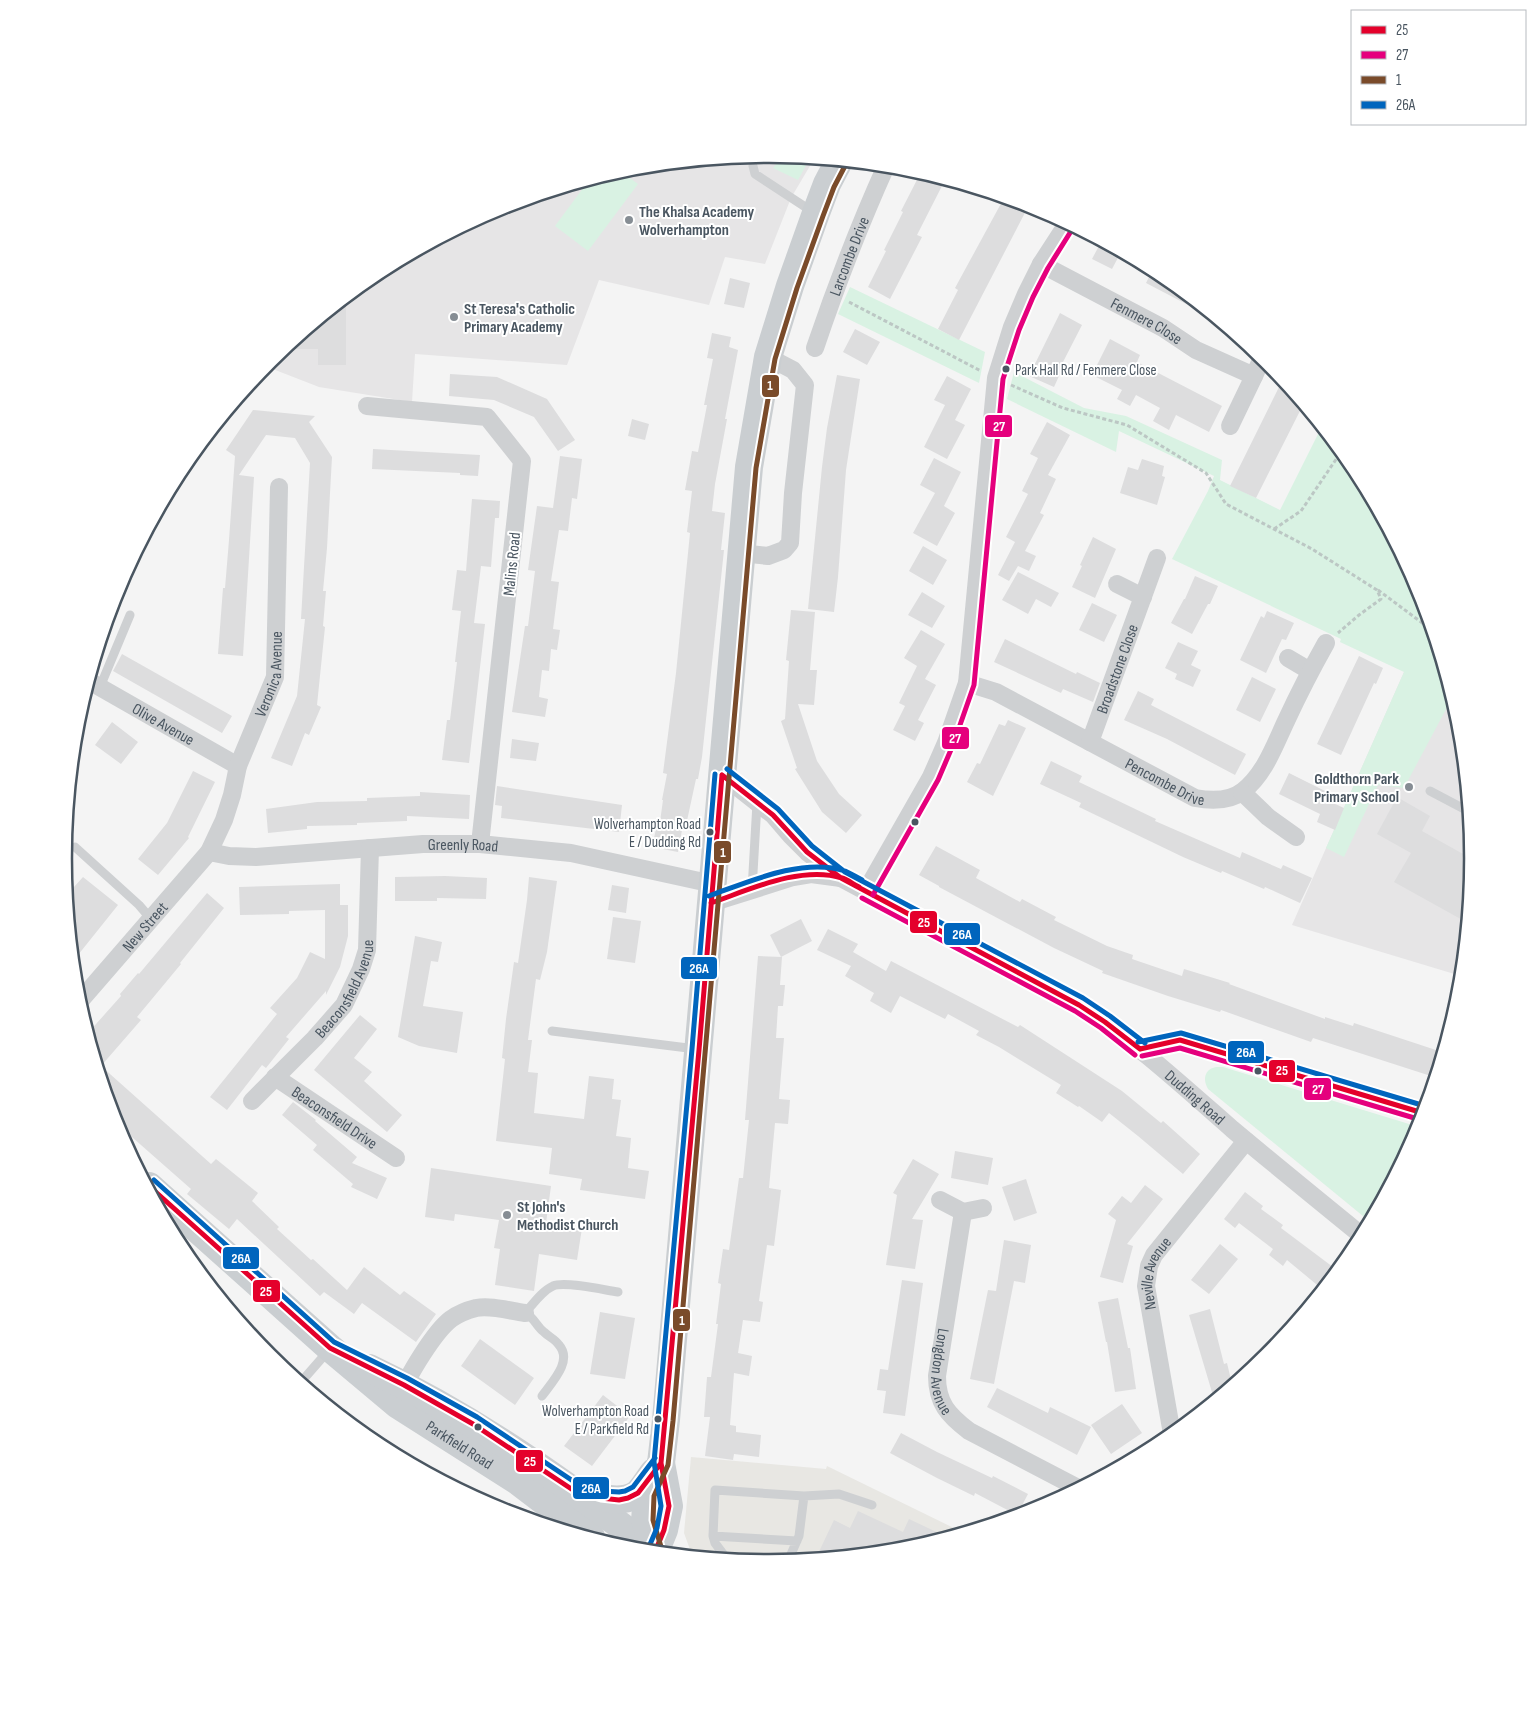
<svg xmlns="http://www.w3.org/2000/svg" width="1536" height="1717" font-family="'Sofia Sans Condensed',sans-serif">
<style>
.commercial{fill:#e8e7e3}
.education{fill:#e6e5e6}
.green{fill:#d9f2e3}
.building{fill:#ddddde}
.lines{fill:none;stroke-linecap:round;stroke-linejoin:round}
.path{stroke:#bcc7c4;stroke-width:3;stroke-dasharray:4 2.5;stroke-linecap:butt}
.lane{stroke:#ced0d2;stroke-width:9}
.street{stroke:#ced0d2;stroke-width:18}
.primary{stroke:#caced1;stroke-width:28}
.bus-1-casing{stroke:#fff;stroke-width:9}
.bus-2-casing{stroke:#fff;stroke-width:9}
.bus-3-casing{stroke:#fff;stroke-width:9}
.bus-4-casing{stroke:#fff;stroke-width:9}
.bus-1{stroke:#e4002b;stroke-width:5}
.bus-2{stroke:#e5007d;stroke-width:5}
.bus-3{stroke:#7a4b2a;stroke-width:5}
.bus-4{stroke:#0065bd;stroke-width:5}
.poi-dot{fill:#868d94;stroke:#fff;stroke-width:2}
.bus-dot{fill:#4a5661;stroke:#fff;stroke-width:2}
.labels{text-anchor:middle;stroke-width:4;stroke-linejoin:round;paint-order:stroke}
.bus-label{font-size:15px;fill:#4a5661;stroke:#fff;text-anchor:end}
.poi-label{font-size:16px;font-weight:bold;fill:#4a5661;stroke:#fff;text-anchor:start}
.street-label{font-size:16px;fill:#4a5661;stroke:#fff}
.rim{fill:none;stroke:#4a5661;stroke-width:2.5}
.line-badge{stroke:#fff;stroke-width:2}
.badge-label{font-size:14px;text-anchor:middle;font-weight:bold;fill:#fff}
</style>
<rect width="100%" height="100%" fill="#f4f4f4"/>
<path class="commercial" d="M691,1457L826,1469L827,1466L962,1532L905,1549L768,1563L692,1555L684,1533Z"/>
<path class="education" d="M768,154L814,159L791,198L765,264L725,257L709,305L599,280L567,365L415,354L412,402L319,387L265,366L270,360L377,273L499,208L631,168Z
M1430,626L1459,721L1472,858L1461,976L1292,925L1404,672Z"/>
<path class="green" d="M782,156L810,158L798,180L773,168Z
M620,171L638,184L588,251L555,226L589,180Z
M850,287L985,352L979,383L838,314Z
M1014,372L1084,408L1126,416L1222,460L1220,480L1280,510L1321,428L1354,467L1419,589L1452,698L1404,788L1378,785L1344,857L1326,848L1404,672L1340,642L1341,639L1172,559L1208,491L1214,476L1119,431L1116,452L1007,399Z
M1216,1067H1223L1419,1127L1369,1221L1208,1089C1202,1079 1205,1069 1216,1067Z"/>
<path class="building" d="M921,172L945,180L917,235L922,237L890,299L868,287L886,251L884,250L903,212L901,211Z
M1004,198L1029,205L959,340L938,329L958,290L955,288Z
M1101,242L1121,252L1112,269L1092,259Z
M1153,269L1160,273L1193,301L1190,306L1146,283Z
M730,278L750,283L744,308L724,304Z
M346,298V365H318V349H284Z
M1060,313L1082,325L1063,362L1065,363L1054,387L1029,376Z
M855,329L880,342L867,365L843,352Z
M712,333L731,337L729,347L738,350L725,419H727L715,484L712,511L725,513L721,550H724L702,757L698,779H696L685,830H682L678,852L652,847L656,829H659L663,800H662L667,774L663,773L676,673L690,533L687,532L692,491L685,490L692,451L698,452L707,405H704L713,359L707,358Z
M1110,339L1140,355L1137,362L1222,406L1209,432L1176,415L1169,430L1153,421L1160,408L1136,395L1130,406L1117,399L1122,390L1092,375Z
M450,374L497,377L547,399L575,440L558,451L534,417L494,400L449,396Z
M837,375L860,379L846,470L838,577L834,612L808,609L822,467L827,428Z
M947,376L971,389L955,420L965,425L947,459L924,447L945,405L934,400Z
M1280,385L1291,391L1303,405L1256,498L1230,486Z
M253,410L315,416L309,422L332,457L327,548L323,591H326L323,626L325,627L317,705L321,707L309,735L305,733L292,766L271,758L297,696L305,619H301L310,463L295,438L266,435L239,475L254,477L243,656L218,654L223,588H225L229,540L235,456L226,450Z
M632,419L649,424L645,440L628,436Z
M1047,422L1070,435L1048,475L1056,479L1040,513L1044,515L1025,551L1036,556L1029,571L1018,566L1009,581L998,575L1015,542L1006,537L1028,494L1022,491L1038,458L1030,454Z
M373,449L480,455L478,476L460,475V473L372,469Z
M560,456L582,459L577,499L572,498L568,531L559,530L551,581L559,582L553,629L560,630L557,650L551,649L549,671L542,670L539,697L548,699L545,717L512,712L525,626H528L535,571L528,570L537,506L553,508Z
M934,458L961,472L944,506L955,513L937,546L913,533L935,493L920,485Z
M1142,459L1164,466L1162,476L1165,477L1157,505L1120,493L1128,467L1138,470Z
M472,499L500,501L499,518H495L491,567L481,566L474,623L485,624L469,763L442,760L447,720H450L457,662H455L461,611L452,610L457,570L466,571Z
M1093,537L1116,549L1095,598L1072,587L1082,566L1080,565Z
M923,546L947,560L933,585L909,571Z
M1018,572L1059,593L1051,607L1036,599L1028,614L1002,600Z
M1195,576L1218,586L1210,604H1208L1192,634L1171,623L1184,599H1185Z
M922,592L945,606L932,628L908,615Z
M1092,603L1117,615L1104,642L1079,630Z
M791,610L815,612L810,670H817L814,705L798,704L817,761L839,794L862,815L846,833L822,812L795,769L797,768L781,721L785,719L789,661L786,660Z
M1267,611L1294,623L1286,640L1282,639L1266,673L1240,660L1261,616L1264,618Z
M921,630L945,644L925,679L936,685L918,720L924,723L915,741L893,730L905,706L899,703L917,666L904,658Z
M1005,639L1076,674L1077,672L1100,683L1093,702L1063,689L1061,693L994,662Z
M1178,642L1198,651L1191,665L1201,670L1193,687L1175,679L1177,674L1165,668Z
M122,654L232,716L222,733L113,671Z
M1359,656L1383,668L1376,684L1374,683L1341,755L1317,744Z
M1252,677L1276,689L1260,722L1236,710Z
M1138,691L1154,699L1151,705L1246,754L1235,775L1167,739L1124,720Z
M1008,720L1026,728L993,796L967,782L977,763L980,764L999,724L1005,726Z
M112,722L138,742L121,764L95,745Z
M512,739L539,743L536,761L510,758Z
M1051,761L1082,776L1079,782L1156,819L1155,821L1240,858L1242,852L1281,869L1283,865L1312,878L1300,903L1265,887L1264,889L1222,871L1221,873L1183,857L1079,807L1081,803L1040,784Z
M193,771L215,782L188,837L189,838L158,875L138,859L167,823Z
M1289,773L1325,791L1322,798L1344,808L1335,830L1317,822L1320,814L1279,794Z
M497,786L622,805L619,832L501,818L502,806L495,805Z
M420,792L470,795L469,819L407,816V821L357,823V825L307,826V829L268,833L266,809L317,802L367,801V798L420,796Z
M1397,797L1430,816L1422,831L1472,859L1466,922L1394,882L1411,853L1377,834Z
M936,846L980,870L976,878L1020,902L1022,899L1056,917L1054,920L1107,946L1133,955L1132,959L1182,976L1184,969L1230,983L1229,984L1325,1019V1017L1353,1026L1354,1023L1442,1052L1434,1077L1313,1038L1311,1042L1221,1010L1220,1012L1168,996L1102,973L1103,971L1054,948L939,887V886L919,875Z
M445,876L487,878L486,899L437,898V901H395V877Z
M83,877L118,905L74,960L66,881L74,887Z
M529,877L557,881L547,952L540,980L536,979L528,1040H532L528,1072L538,1073L534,1113L584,1119L589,1076L614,1079L612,1099L621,1100L616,1136L631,1138L628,1168L649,1171L645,1199L580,1190L582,1179L549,1174L552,1148L496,1141L505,1059L502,1058L506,1019L514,962L518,963L527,900Z
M340,884V905H348V936L340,967L326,995V991L286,1037L289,1039L266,1068L262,1065L227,1110L210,1097L277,1014L270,1008L297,978L310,952L325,959V910L289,911V914L240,915L239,887Z
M612,885L629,888L626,913L608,910Z
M207,893L224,908L180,963L181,964L137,1017L141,1020L101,1066L211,1164L216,1159L258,1193L252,1201L279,1227L277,1229L311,1260L313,1259L347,1290L364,1267L400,1295L404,1291L436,1314L416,1342L362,1303L354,1314L324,1292L320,1296L237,1219L229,1229L187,1194L191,1189L116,1123L88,1033L121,996L120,994L138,973L139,974Z
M613,917L641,921L635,963L607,959Z
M801,919L812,941L781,957L770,935Z
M828,929L858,944L853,952L886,971L891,961L1018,1027L1020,1025L1122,1091L1161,1123L1163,1121L1200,1154L1183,1174L1138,1136L1109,1113L1102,1122L1079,1106L1078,1107L1056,1093L1061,1085L999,1047L976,1035L979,1031L948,1014L945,1019L900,996L891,1013L870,1001L874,993L845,976L851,966L817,950Z
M415,936L442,942L438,962L431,961L423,1006L463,1012L457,1053L419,1046L398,1037Z
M758,956L782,957L780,985H785L783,1006H778L776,1038H784L779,1099L790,1100L788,1124L775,1123L769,1188L781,1190L774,1246L767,1245L759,1301L763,1302L760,1322L743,1320L738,1353L752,1356L749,1376L734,1373L730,1425L736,1426V1432L761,1435L759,1457L734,1454L733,1460L705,1456L710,1417H704L707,1377H711L718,1324H716L721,1284L718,1283L723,1249L729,1250L739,1178H743L749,1120H745Z
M360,1015L377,1029L354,1058L372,1072L364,1081L402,1115L387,1132L314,1070Z
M293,1102L316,1120L315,1121L357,1157L352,1163L387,1178L377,1199L351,1187L353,1184L313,1150L317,1145L282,1115Z
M955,1151L993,1158L988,1185L951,1178Z
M913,1159L939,1174L912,1219L923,1220L915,1269L886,1265L897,1195L893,1193Z
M431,1168L551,1186L546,1223L582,1228L577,1260L539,1254L534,1291L495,1285L500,1249L494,1248L499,1220L455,1214L454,1221L425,1217Z
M1026,1179L1037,1213L1014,1221L1002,1187Z
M1145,1185L1163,1199L1127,1244L1133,1246L1123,1283L1100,1277L1116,1220L1108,1214L1122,1196L1131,1203Z
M1245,1192L1263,1206L1261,1209L1283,1225L1281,1228L1337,1270L1322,1289L1287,1260L1283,1266L1269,1255L1273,1249L1239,1223L1235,1228L1224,1219Z
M1004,1240L1031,1245L1025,1283L1014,1281L994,1384L970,1379L988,1290L996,1291Z
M1220,1244L1238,1259L1209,1294L1191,1280Z
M902,1280L923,1283L905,1416L883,1413L886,1391L877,1390L880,1369L888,1370Z
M1118,1298L1128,1348H1130L1136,1389L1115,1392L1107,1342H1106L1098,1302Z
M1210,1309L1224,1364L1227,1363L1232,1384L1214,1399L1189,1315Z
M600,1312L635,1318L625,1379L590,1374Z
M480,1339L534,1378L515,1405L461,1366Z
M997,1388L1048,1413L1050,1407L1091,1427L1077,1455L987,1407Z
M603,1395L630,1416L592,1466L564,1446Z
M1122,1404L1142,1433L1111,1454L1091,1425Z
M901,1433L937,1452L992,1478L993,1476L1028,1494L1017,1515L975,1493L974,1496L937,1478L890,1453Z
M858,1511L903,1532L909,1519L947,1537L905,1549L816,1558L834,1520L850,1528Z"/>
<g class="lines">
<path class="path" d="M849,302L981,371
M1011,385L1063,408L1127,425L1206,473L1226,504L1312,549L1377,590L1381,599L1359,615L1338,633
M1274,529L1301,511L1341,452
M1378,590L1429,628"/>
<path class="lane" d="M753,166L755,174L813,212
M100,687L130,615
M1430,791L1468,811
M75,847L139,905L151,919
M752,890L757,803
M552,1031L696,1049
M301,1382L329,1350
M542,1396C552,1382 573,1361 559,1345C555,1339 549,1337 544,1332C536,1326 535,1318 525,1313C533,1304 542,1291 553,1286C565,1281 604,1290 618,1292
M713,1536L797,1541
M727,1559L715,1543L713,1536L715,1490L804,1496L839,1494L872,1505
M788,1561L799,1536L804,1496"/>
<g class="street">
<path id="s1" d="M1041,264L1163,328L1196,350L1254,376L1262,358"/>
<path id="s2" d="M815,348C836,286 859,226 886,166"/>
<path d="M367,406L487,417L522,461L480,844"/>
<path d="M1230,426L1254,376"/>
<path d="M741,553L768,556L784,550L790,543L793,493L805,385L793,370L768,357"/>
<path d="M1117,584L1143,597"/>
<path d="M1288,658L1310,671"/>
<path id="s3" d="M89,681L238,766"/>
<path id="s4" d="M967,683L996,692L1195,798C1211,801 1229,802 1243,791C1265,774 1275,744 1287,719C1299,693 1312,668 1326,643"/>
<path id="s5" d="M1090,742L1157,558"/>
<path id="s6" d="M722,775L773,815L791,836L807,852L841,878L1079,1005C1134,1041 1183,1086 1232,1129C1275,1165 1318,1200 1361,1235"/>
<path d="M1242,792L1268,817L1296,837"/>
<path id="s7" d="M209,852L229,856L256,857L423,844H480L571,853L713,884"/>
<path d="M866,891L931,777L946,743L967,683L996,378L1012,327L1026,294L1041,264L1067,224"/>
<path d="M711,903L793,877L811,874L841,878"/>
<path id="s8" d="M79,1002L209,852L224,820L232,795L238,766L275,677L279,487"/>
<path d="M1140,1049L1180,1040L1423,1113"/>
<path id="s9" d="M275,1077L396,1158"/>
<path id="s10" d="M252,1101L315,1038L344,1005L361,969L367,950L370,848"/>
<path d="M940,1200L963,1212L983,1208"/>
<path id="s11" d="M963,1212L937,1376C937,1403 948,1415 969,1431L1078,1488"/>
<path d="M401,1395C407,1376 435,1331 451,1319C458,1314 468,1310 476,1308C491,1305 510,1311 525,1313"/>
<path id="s12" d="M1172,1434L1146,1286L1149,1266L1154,1255L1246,1141"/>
</g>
<g class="primary">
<path id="s13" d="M149,1186L330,1348L398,1405L519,1482L591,1537"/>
<path d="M369,1368C473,1417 565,1482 655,1552"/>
<path d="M582,1492C599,1497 620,1505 637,1494C643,1489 649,1478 654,1472"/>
<path d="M655,1552L645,1521L647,1494L661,1463L666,1420L749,467L768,357L790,286L816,213L827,184L839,161"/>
<path d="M655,1552L664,1530L669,1506L661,1463"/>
</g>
<g class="bus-1-casing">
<path id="bus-1" d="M722,775L773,815L807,852L841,878L1079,1005L1105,1022L1140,1049
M711,903C749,890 801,865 842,878C848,880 853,884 859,887
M1140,1049L1180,1040L1423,1113
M149,1186L330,1348L404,1385L473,1424L573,1490L601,1498L619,1500L628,1498L638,1493L661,1463
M655,1552L664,1530L669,1506L661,1463L699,1050L722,775"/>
</g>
<g class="bus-2-casing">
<path id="bus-2" d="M873,895L938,780L953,745L974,685L1003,379L1019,330L1033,297L1048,268L1073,228
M862,898L1075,1011L1101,1028L1135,1055
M1142,1056L1180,1048L1421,1120"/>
</g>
<g class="bus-3-casing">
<path id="bus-3" d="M662,1550L653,1520L654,1496L668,1465L673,1421L756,468L775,359L797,288L823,216L834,187L846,164"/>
</g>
<g class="bus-4-casing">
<path id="bus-4" d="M727,769L778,809L812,846L845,872L1083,998L1110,1016L1145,1043
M709,896C748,882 803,857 845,871C851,874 857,877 862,880
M1138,1042L1181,1033L1425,1106
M154,1180L334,1342L407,1378L477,1417L576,1483L602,1491L619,1492L625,1491L633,1487L655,1458
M648,1549L657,1528L661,1506L654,1462L692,1049L715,774"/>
</g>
<use href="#bus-1" class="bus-1"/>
<use href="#bus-2" class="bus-2"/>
<use href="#bus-3" class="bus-3"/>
<use href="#bus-4" class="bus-4"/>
</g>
<g class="poi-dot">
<circle cx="629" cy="220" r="5"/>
<circle cx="454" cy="317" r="5"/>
<circle cx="1409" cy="787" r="5"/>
<circle cx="507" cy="1215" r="5"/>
</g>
<g class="bus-dot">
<circle cx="1006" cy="369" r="4.5"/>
<circle cx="915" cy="822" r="4.5"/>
<circle cx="710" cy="832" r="4.5"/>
<circle cx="1258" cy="1071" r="4.5"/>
<circle cx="658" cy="1419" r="4.5"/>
<circle cx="478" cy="1427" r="4.5"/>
</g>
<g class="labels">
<g class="bus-label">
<text x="1015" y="375" text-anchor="start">Park Hall Rd / Fenmere Close</text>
<text x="701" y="829">Wolverhampton Road<tspan x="701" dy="18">E / Dudding Rd</tspan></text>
<text x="649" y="1416">Wolverhampton Road<tspan x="649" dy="18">E / Parkfield Rd</tspan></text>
</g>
<g class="poi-label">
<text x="639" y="217">The Khalsa Academy<tspan x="639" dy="18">Wolverhampton</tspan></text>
<text x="464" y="314">St Teresa's Catholic<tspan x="464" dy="18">Primary Academy</tspan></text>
<text x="1399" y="784" text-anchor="end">Goldthorn Park<tspan x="1399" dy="18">Primary School</tspan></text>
<text x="517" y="1212">St John's<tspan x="517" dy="18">Methodist Church</tspan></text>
</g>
<g class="street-label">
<text dy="6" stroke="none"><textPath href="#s2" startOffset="98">Larcombe Drive</textPath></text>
<text dy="6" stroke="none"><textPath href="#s1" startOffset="120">Fenmere Close</textPath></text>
<text transform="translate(511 564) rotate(-84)" y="6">Malins Road</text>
<text dy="6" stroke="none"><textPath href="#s5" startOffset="78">Broadstone Close</textPath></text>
<text dy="6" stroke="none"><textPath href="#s8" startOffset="388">Veronica Avenue</textPath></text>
<text dy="6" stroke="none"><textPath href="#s3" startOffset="86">Olive Avenue</textPath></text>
<text dy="6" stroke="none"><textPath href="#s4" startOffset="222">Pencombe Drive</textPath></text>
<text dy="6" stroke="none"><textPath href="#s7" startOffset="255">Greenly Road</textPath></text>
<text dy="6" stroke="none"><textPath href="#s8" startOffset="100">New Street</textPath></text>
<text dy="6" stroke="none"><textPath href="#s10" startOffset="148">Beaconsfield Avenue</textPath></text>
<text dy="6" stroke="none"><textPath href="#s6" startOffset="576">Dudding Road</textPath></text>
<text dy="6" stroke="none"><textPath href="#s9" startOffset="72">Beaconsfield Drive</textPath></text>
<text dy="6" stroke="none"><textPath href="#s12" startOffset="165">Neville Avenue</textPath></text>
<text dy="6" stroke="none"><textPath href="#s11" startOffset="162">Longdon Avenue</textPath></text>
<text dy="6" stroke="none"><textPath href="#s13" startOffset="405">Parkfield Road</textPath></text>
</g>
</g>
<path d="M0 0H1536V1717H0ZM767 163H769A695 695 0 0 1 1464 858V859A695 695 0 0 1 769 1554H767A695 695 0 0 1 72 859V858A695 695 0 0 1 767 163Z" fill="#fff" fill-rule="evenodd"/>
<path class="rim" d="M767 163H769A695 695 0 0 1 1464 858V859A695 695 0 0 1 769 1554H767A695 695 0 0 1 72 859V858A695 695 0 0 1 767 163Z"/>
<g class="line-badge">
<rect x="761" y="374" width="19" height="24" rx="5" fill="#7a4b2a"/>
<rect x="984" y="414" width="29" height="24" rx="5" fill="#e5007d"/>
<rect x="941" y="726" width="29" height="24" rx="5" fill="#e5007d"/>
<rect x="713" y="840" width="19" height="24" rx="5" fill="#7a4b2a"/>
<rect x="909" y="910" width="29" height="24" rx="5" fill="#e4002b"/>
<rect x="943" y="922" width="38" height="24" rx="5" fill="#0065bd"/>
<rect x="680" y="956" width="38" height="24" rx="5" fill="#0065bd"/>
<rect x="1227" y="1040" width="38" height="24" rx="5" fill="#0065bd"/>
<rect x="1268" y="1059" width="28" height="24" rx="5" fill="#e4002b"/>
<rect x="1303" y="1077" width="29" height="24" rx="5" fill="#e5007d"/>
<rect x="222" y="1246" width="38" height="24" rx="5" fill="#0065bd"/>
<rect x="252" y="1279" width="29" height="24" rx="5" fill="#e4002b"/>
<rect x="672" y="1308" width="19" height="24" rx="5" fill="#7a4b2a"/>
<rect x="515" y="1449" width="29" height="24" rx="5" fill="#e4002b"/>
<rect x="572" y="1476" width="38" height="24" rx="5" fill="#0065bd"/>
</g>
<g class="badge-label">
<text x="770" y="390">1</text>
<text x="999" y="431">27</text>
<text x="955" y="743">27</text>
<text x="723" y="857">1</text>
<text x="924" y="927">25</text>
<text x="962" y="939">26A</text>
<text x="699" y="973">26A</text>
<text x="1246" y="1057">26A</text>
<text x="1282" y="1075">25</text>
<text x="1318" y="1094">27</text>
<text x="241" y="1263">26A</text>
<text x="266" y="1296">25</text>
<text x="682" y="1325">1</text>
<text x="530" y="1466">25</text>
<text x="591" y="1493">26A</text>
</g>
<rect x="1351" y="10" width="175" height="115" fill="#ffffff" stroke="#b7bbc0"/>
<rect x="1361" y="26" width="25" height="8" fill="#e4002b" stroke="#b7bbc0"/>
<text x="1396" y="35" font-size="15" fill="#4a5661">25</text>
<rect x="1361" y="51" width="25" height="8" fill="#e5007d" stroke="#b7bbc0"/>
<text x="1396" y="60" font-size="15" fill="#4a5661">27</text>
<rect x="1361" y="76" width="25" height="8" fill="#7a4b2a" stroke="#b7bbc0"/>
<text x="1396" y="85" font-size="15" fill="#4a5661">1</text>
<rect x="1361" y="101" width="25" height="8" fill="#0065bd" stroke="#b7bbc0"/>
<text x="1396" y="110" font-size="15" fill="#4a5661">26A</text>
</svg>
